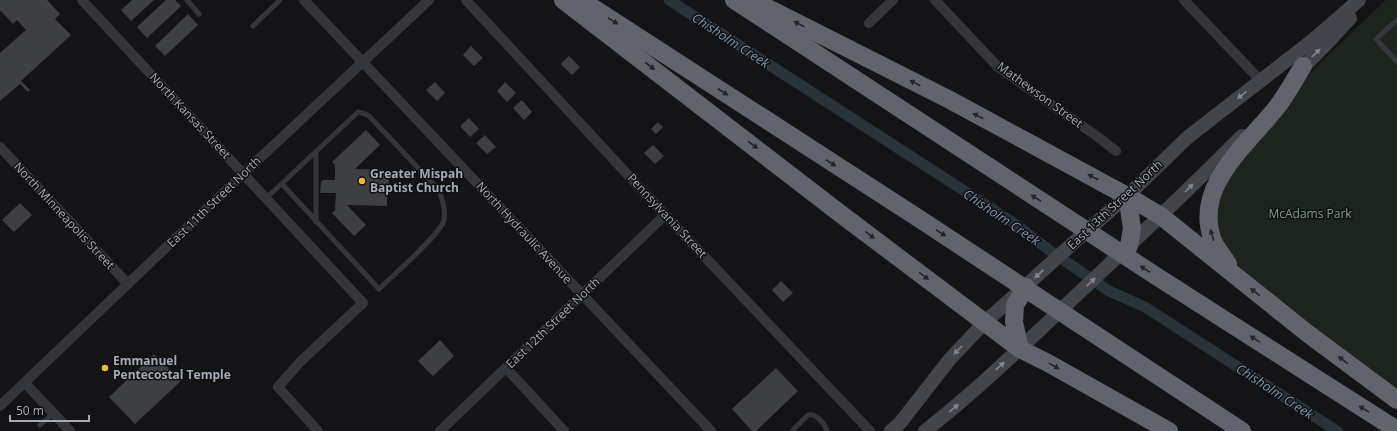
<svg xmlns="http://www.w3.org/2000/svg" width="1397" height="431" font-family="'Open Sans',sans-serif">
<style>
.green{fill:#1c241d}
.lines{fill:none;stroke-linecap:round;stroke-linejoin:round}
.canal{stroke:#2a333a;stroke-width:11}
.building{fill:#3e3f43}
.lane{stroke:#35363b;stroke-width:5}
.street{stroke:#35363b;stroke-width:10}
.secondary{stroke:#43454b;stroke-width:14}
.highway{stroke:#61646d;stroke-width:18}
.highway-bridge{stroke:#61646d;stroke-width:18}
.oneway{fill:#242428}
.oneway2{fill:#838791}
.poi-dot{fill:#f7b62c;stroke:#0f0f11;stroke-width:1.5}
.labels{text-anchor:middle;stroke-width:3;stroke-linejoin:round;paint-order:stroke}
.street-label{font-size:12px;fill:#a6abb7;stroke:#0f0f11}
.poi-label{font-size:12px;font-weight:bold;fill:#a6abb7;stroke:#0f0f11;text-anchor:start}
.park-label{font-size:12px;fill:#7ca37f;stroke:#0f0f11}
.water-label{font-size:13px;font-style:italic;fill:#7b98b3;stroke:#0f0f11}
</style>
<rect width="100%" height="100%" fill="#141416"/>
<path class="green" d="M1386,0H1397V393L1251,279L1225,250L1215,216L1228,177L1305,79L1329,54Z"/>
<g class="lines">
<path class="canal" d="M669,0L1011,221L1049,250L1109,291L1145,307L1337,431"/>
</g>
<path class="building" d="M0,0H47L60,14L55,19L71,35L21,81L30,90L28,92L20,84L0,101V53L26,30L17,20L13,24L1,11L0,12Z
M132,0H154L131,21L121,10Z
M166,0H175L181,6L147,38L137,27Z
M188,14L198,25L165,56L155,46Z
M471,46L483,58L474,66L463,55Z
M569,56L580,67L572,75L561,64Z
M435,82L445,93L437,101L426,90Z
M505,82L516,93L507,102L497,91Z
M522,100L532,112L524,120L513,108Z
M469,118L479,129L470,137L460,126Z
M658,122L663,127L656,134L651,129Z
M366,130L380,145L355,169L387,170V179L389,180L388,196L387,197V206L347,205L366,225L354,236L332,213L335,211L336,193H320L321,182L323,180H335V165L332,162Z
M485,135L496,147L487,154L476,143Z
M653,145L664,156L655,164L644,153Z
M20,203L32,215L14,232L2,220Z
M781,281L793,293L783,302L772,290Z
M440,340L454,356L433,376L418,361Z
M154,354L181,381L135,424L109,397Z
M776,368L798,391L756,431H752L732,409Z"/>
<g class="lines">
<path class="lane" d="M187,0L199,14
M1397,20L1376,39L1397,62
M253,26L280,0
M266,198L276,189L358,112L368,115L439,190C442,199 446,209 444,220C442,233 391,277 379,289L282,184
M316,222V151
M40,425L53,413
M792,431L808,415C816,413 825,424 827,431"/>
<path class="street" d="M82,0L363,303L301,361L278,387L318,431
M304,0L711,431
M466,0L665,215L870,431
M935,0L998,67L1098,137L1116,151
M1184,0L1260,80
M869,23L893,0
M0,147L128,284
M506,368L564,431
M25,383L70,431
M0,406L243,174L429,0
M440,431L665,215"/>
<path class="secondary" d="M1297,74L1329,41L1350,18
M891,431L900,423L950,359L985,322L1089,229L1127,196L1188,137L1313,40L1359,0
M925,431C974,393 1018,350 1063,308C1123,251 1184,195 1242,136"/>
<path class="highway" d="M563,0L846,218L1020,349L1048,363L1169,431
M752,0L950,100L1127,196L1161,216L1307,333L1397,400
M1127,196L1132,228L1129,246
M1228,264C1223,256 1215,247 1212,238C1194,185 1248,144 1277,107C1287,94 1295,79 1303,66
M1020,349L1014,322L1015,305L1026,287"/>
<path class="highway-bridge" d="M581,0L915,216L1242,431
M734,0L1156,276L1397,430"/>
</g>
<defs><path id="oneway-solid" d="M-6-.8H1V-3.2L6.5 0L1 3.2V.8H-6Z"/></defs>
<g class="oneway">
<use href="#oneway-solid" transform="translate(613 21) rotate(33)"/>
<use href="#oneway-solid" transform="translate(799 24) rotate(-153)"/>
<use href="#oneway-solid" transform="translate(650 66) rotate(37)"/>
<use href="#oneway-solid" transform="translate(915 83) rotate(-153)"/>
<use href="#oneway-solid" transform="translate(723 92) rotate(33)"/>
<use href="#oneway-solid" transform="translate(978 116) rotate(-152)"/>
<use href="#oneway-solid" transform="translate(753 145) rotate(38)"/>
<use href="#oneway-solid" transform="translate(831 163) rotate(33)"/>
<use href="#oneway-solid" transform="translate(1093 177) rotate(-152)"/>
<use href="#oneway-solid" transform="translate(1036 198) rotate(-147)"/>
<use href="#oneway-solid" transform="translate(941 233) rotate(33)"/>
<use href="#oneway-solid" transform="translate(870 235) rotate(37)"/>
<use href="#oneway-solid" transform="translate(1212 235) rotate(-106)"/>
<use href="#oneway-solid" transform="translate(1145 269) rotate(-147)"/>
<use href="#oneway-solid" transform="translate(924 276) rotate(37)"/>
<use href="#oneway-solid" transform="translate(1255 292) rotate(-142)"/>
<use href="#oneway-solid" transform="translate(1255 339) rotate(-148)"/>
<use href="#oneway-solid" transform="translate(1343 360) rotate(-143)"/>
<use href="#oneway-solid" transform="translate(1054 366) rotate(29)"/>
<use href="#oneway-solid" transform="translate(1364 409) rotate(-148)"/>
</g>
<g class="oneway2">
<use href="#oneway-solid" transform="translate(1316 53) rotate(-44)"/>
<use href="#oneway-solid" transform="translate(1242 95) rotate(142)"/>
<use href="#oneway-solid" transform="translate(1189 188) rotate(-45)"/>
<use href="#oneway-solid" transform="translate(1039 274) rotate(137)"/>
<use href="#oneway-solid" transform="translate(1091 282) rotate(-43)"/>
<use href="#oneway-solid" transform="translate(958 350) rotate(134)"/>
<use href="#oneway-solid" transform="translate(1000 366) rotate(-42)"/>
<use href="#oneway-solid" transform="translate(954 408) rotate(-40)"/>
</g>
<g class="poi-dot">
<circle cx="362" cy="181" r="4"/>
<circle cx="105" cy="368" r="4"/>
</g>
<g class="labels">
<g class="street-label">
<text transform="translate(1040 95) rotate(36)" y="4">Mathewson Street</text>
<text transform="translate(190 116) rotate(47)" y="4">North Kansas Street</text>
<text transform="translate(214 202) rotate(-44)" y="4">East 11th Street North</text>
<text transform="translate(1115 205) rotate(-43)" y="4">East 13th Street North</text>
<text transform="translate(64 216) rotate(47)" y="4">North Minneapolis Street</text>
<text transform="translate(667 216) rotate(47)" y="4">Pennsylvania Street</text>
<text transform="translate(524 233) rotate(47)" y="4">North Hydraulic Avenue</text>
<text transform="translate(553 323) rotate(-44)" y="4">East 12th Street North</text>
</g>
<g class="poi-label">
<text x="370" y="178">Greater Mispah<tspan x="370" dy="14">Baptist Church</tspan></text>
<text x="113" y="365">Emmanuel<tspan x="113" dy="14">Pentecostal Temple</tspan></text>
</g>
<g class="park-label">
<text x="1310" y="218">McAdams Park</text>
</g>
<g class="water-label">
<text transform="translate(731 40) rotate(33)" y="5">Chisholm Creek</text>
<text transform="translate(1002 217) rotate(34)" y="5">Chisholm Creek</text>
<text transform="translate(1275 391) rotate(33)" y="5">Chisholm Creek</text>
</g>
</g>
<path d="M10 415v6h79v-6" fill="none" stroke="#a6abb7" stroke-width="2"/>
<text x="16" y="415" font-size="12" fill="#a6abb7" stroke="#0f0f11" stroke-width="3" paint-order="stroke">50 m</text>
</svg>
